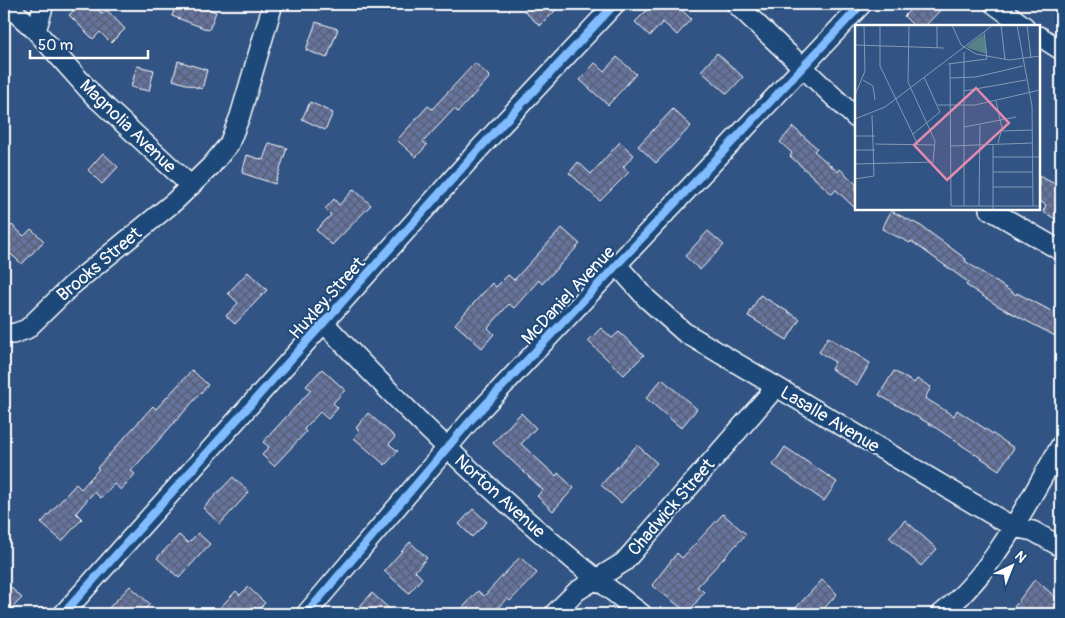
<svg xmlns="http://www.w3.org/2000/svg" width="1065" height="618" font-family="Pangolin,sans-serif">
<style>
.building{fill:url(#building-cross-hatch);stroke:#fff}
.lines{fill:none;stroke-linecap:round;stroke-linejoin:round}
.street-casing{stroke:#fff;stroke-width:22}
.street{stroke:#1f4a7a;stroke-width:19}
.cycleway-casing{stroke:#1f4a7a;stroke-width:11}
.cycleway{stroke:#80bcff;stroke-width:8}
.labels{text-anchor:middle;stroke-width:4;stroke-linejoin:round;paint-order:stroke}
.street-label{font-size:18px;fill:#fff;stroke:#1f4a7a}
.inset-road{fill:none;stroke:#8498b5;stroke-width:1}
.view{fill:#e08cad;fill-opacity:0.15;stroke:#e08cad;stroke-width:2.5}
.inset-edge{fill:none;stroke:#fff;stroke-width:2.5}
</style>
<defs>
<pattern id="building-cross-hatch" width="8" height="8" patternUnits="userSpaceOnUse" patternTransform="scale(1.25)"><rect width="8" height="8" fill="#65739e"/><path d="M0 0l8 8M0 8l8-8" fill="none" stroke="#575e71"/></pattern>
</defs>
<rect width="100%" height="100%" fill="#325484"/>
<filter id="ink" filterUnits="userSpaceOnUse"><feTurbulence type="fractalNoise" baseFrequency=".02" numOctaves="2"/><feDisplacementMap in="SourceGraphic" scale="10" xChannelSelector="R" yChannelSelector="G"/><feConvolveMatrix kernelMatrix="1 2 1 2 8 2 1 2 1" color-interpolation-filters="sRGB"/></filter>
<g filter="url(#ink)">
<path class="building" d="M80,4H92L102,14L107,10L125,29L111,43L100,32L93,39L69,15Z
M176,4H195L216,12L209,30L172,16Z
M530,4H562L540,26L524,11Z
M653,4H675L691,19L677,35L663,22L650,36L635,22Z
M916,4H946L925,26H914L904,16Z
M316,22L338,29L327,58L306,50Z
M717,53L743,77L727,94L701,71Z
M617,57L636,74L608,105L580,80L595,63L604,71Z
M178,61L207,70L202,89L173,80Z
M475,63L490,77L458,112L454,109L423,142L427,145L416,157L397,140L428,106L432,109Z
M137,66L154,70L149,91L131,87Z
M310,102L333,113L325,130L302,119Z
M673,109L691,126L656,163L638,146Z
M793,127L817,148L814,151L838,172L840,169L856,184V209L836,190L832,194L790,156L792,153L780,142Z
M620,142L634,155L623,167L629,172L600,201L569,173L578,162L591,174Z
M269,143L287,148L275,184L242,173L247,155L263,160Z
M103,153L118,167L102,184L88,170Z
M1039,176L1061,187V222L1043,212L1046,205L1039,201Z
M354,189L371,205L332,245L316,230L331,215L325,209L334,199L339,205Z
M891,211L921,226L966,259L965,261L1016,295L1017,293L1061,316V339L998,306L966,285L968,282L911,241L910,243L882,229Z
M12,225L24,236L31,229L44,241L22,264L4,248V234Z
M562,228L580,244L542,284L539,280L514,308L509,304L488,328L494,334L482,348L455,324L492,283L496,287L508,275L514,280Z
M708,231L724,245L700,270L685,256Z
M248,272L267,290L235,324L226,316L238,303L228,293Z
M760,295L800,319L787,340L748,316Z
M601,328L612,338L619,332L644,355L624,375L588,341Z
M828,337L870,363L857,385L831,369L835,362L819,352Z
M322,369L345,390L333,403L338,408L328,419L320,412L304,429L306,432L274,466L262,455L269,447L263,442L311,390L306,386Z
M192,370L208,385L131,471L135,474L121,490L114,484L101,498L94,492L76,513L82,519L62,541L41,523L76,484L81,489L99,469L97,468L153,406L156,409Z
M894,371L914,383L917,379L931,387L925,398L954,416L957,410L1014,448L999,470L933,426L879,395Z
M662,379L697,409L681,428L646,398Z
M368,413L395,437L389,444L398,451L385,465L354,438L360,431L356,428Z
M521,413L536,428L521,444L556,476L558,473L574,488L553,511L537,496L543,490L493,443Z
M637,445L657,463L621,503L601,485Z
M785,447L837,482L824,501L773,465Z
M233,477L249,492L220,524L203,508Z
M473,509L487,522L472,537L459,524Z
M723,514L746,534L697,587L704,592L688,613L652,585L677,553L682,558Z
M905,520L937,549L921,566L889,537Z
M198,533L210,544L179,578L157,558L179,535L188,543Z
M410,542L427,558L415,571L422,578L409,593L384,571Z
M520,557L537,573L510,601L507,598L492,614H457L478,591L484,596Z
M1035,579L1061,602V614H1009Z
M822,580L837,594L819,614H790Z
M4,581L22,598L6,614H4Z
M130,586L150,604L140,614H103Z
M248,587L265,603L254,614H214L236,591L240,595Z
M372,593L395,614H353Z"/>
<g class="lines">
<g class="street-casing">
<path id="street" d="M6,4L36,31L94,96L191,186
M736,4L856,118
M994,4L1024,26
M36,31L44,4
M1039,36L1061,50
M989,209L1061,251
M617,265L647,299L684,332L1013,527L1033,531L1061,547
M325,324C423,429 527,528 642,614
M4,333L13,334L27,329L71,286L175,201L211,166L229,144L240,116L273,4
M63,614L481,147L615,4
M306,614L470,421L862,4
M554,614L577,591L624,562L776,387
M941,614C994,572 1027,503 1061,445"/>
</g>
<use href="#street" class="street"/>
<g class="cycleway-casing">
<path id="cycleway" d="M63,614L481,147L615,4
M306,614L470,421L862,4"/>
</g>
<use href="#cycleway" class="cycleway"/>
</g>
</g>
<g class="labels">
<g class="street-label">
<text transform="translate(128 126) rotate(44)" y="6">Magnolia Avenue</text>
<text transform="translate(99 264) rotate(-40)" y="6">Brooks Street</text>
<text transform="translate(568 295) rotate(-47)" y="6">McDaniel Avenue</text>
<text transform="translate(327 298) rotate(-48)" y="6">Huxley Street</text>
<text transform="translate(830 419) rotate(31)" y="6">Lasalle Avenue</text>
<text transform="translate(500 496) rotate(42)" y="6">Norton Avenue</text>
<text transform="translate(671 507) rotate(-49)" y="6">Chadwick Street</text>
</g>
</g>
<g transform="translate(855 25)">
<rect width="185" height="185" fill="#325484"/>
<path d="M128,9L132,29L113,23L112,21Z" fill="#568188"/>
<path class="inset-road" d="M25,0V41L63,120M97,0L106,20L121,29L154,35L185,31M146,0L150,35M162,0L177,81L178,181M172,0L176,33M0,20L89,23M82,23V0M109,27V181M93,39L132,34L129,7M95,39L96,181H185M95,53L121,52L168,41M8,55L18,61L20,75M109,66L171,55M0,70L10,46L9,0M141,76L147,103L143,118M83,80H120L185,65M0,94L30,82L138,0M109,102L161,92M146,106L178,105M58,109L85,87L69,52M0,111H20M20,119L80,120M138,120V185M95,121L178,118M0,125H20M138,132H185M0,139L78,137L80,116L53,57L54,0M138,147H178M0,154L19,151L17,90M138,162H178M124,181L125,100"/>
<path class="view" d="M121,63L154,98L92,155L59,120Z"/>
<rect width="185" height="185" class="inset-edge"/>
</g>
<rect width="1065" height="618" fill="none" stroke="#1f4a7a" stroke-width="20"/>
<rect x="10" y="10" width="1045" height="598" fill="none" stroke="#fff" stroke-width="2" filter="url(#ink)"/>
<g transform="translate(1012 566) rotate(43)" stroke="#1f4a7a" stroke-width="4" paint-order="stroke">
<path d="M0-4L9 19L0 12L-9 19Z" fill="#ffffff"/>
<text y="-8" font-size="14" font-weight="bold" text-anchor="middle" fill="#ffffff">N</text>
</g>
<path d="M30 50v8h118v-8" fill="none" stroke="#ffffff" stroke-width="2.5"/>
<text x="38" y="50" font-size="15" fill="#ffffff" stroke="#1f4a7a" stroke-width="4" paint-order="stroke">50 m</text>
</svg>
